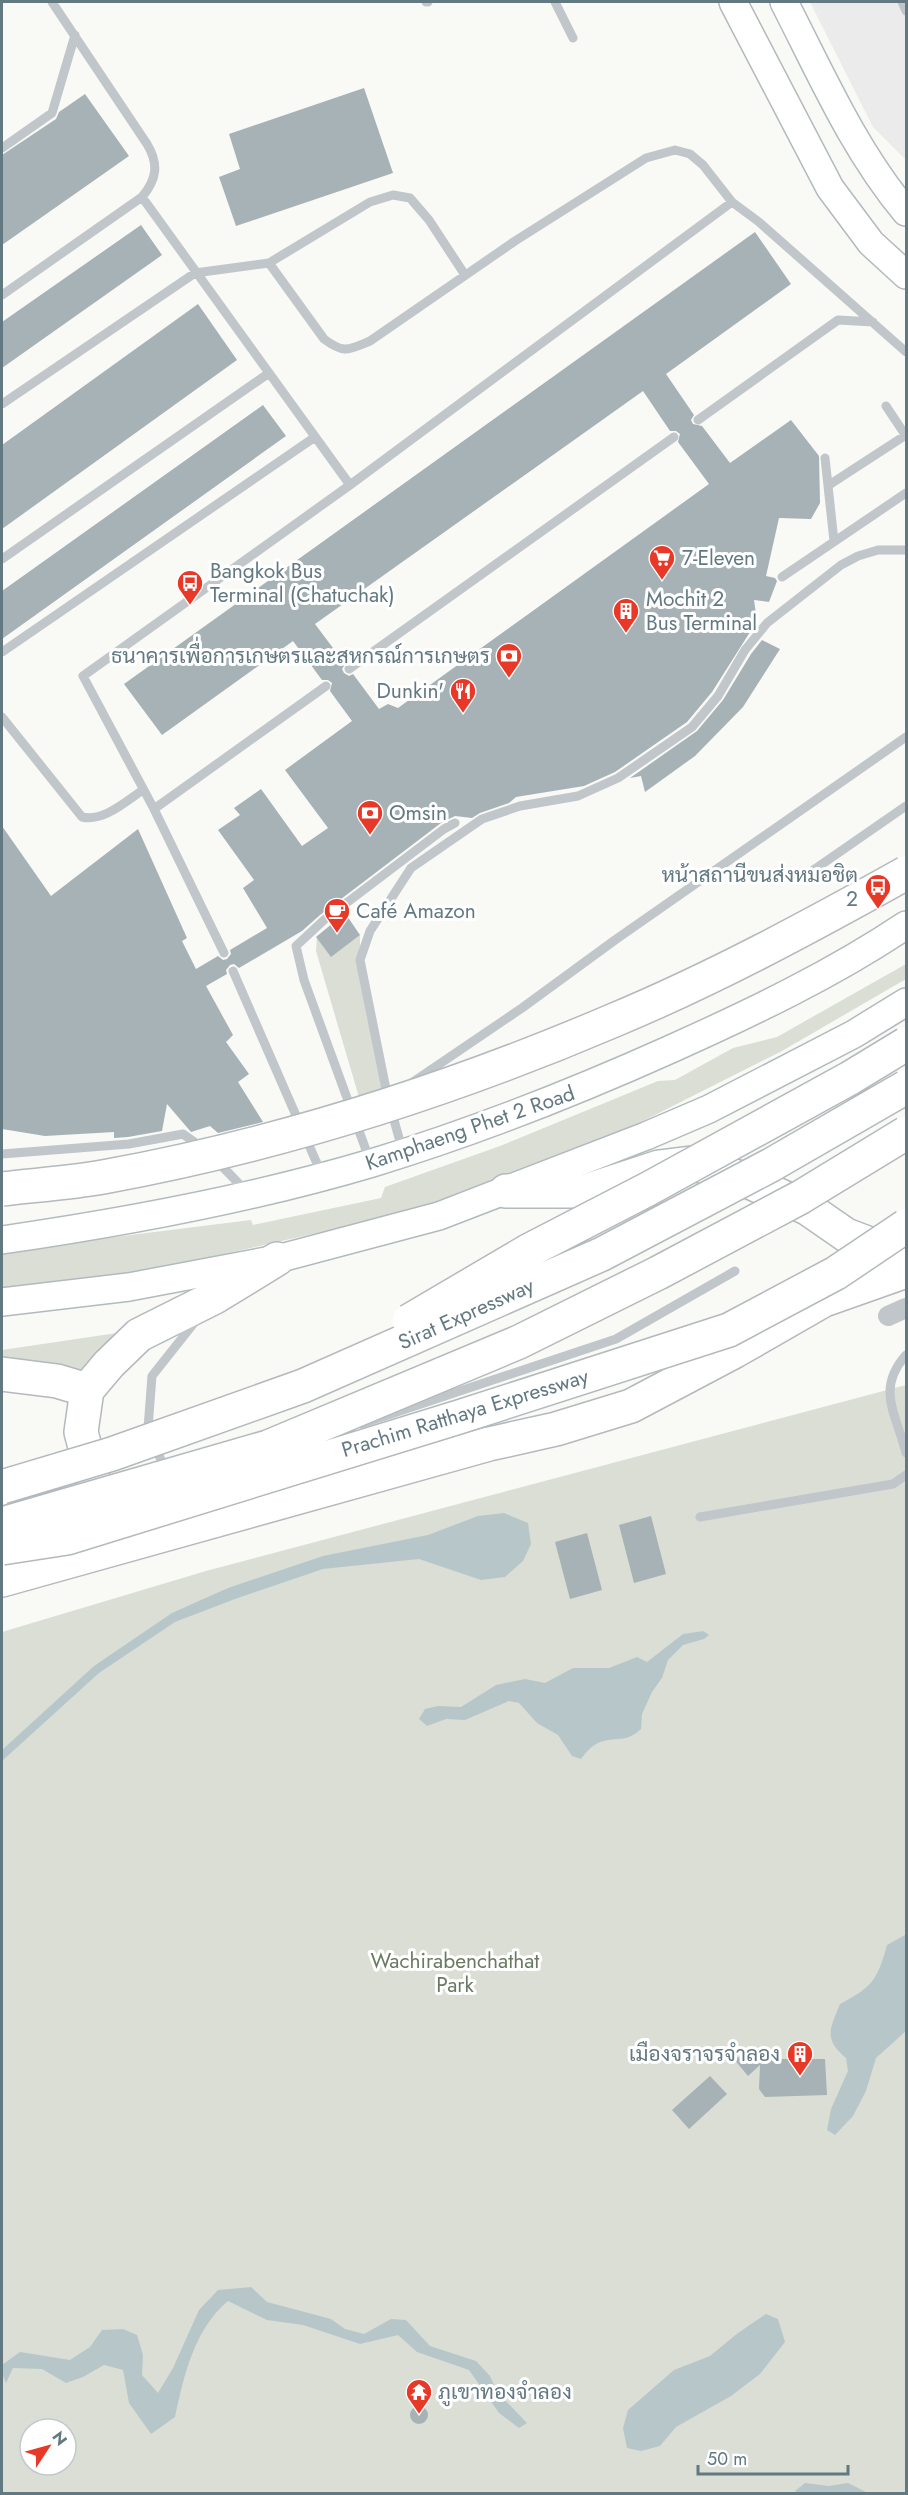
<svg xmlns="http://www.w3.org/2000/svg" width="908" height="2495" font-family="Jost,Sarabun,sans-serif">
<style>
.built{fill:#eaebea}
.green{fill:#daded5;fill-rule:evenodd}
.water{fill:#b7c7c9}
.building{fill:#a6b2b6;fill-rule:evenodd}
.lines{fill:none;stroke-linecap:round;stroke-linejoin:round}
.secondary-casing{stroke:#b2babe;stroke-width:30}
.highway-casing{stroke:#b3b9bc;stroke-width:36}
.lane{stroke:#c0c6c9;stroke-width:9}
.street{stroke:#c0c6c9;stroke-width:20}
.secondary{stroke:#fff;stroke-width:27}
.highway{stroke:#fff;stroke-width:33}
.highway-bridge-casing{stroke:#b3b9bc;stroke-width:36;stroke-linecap:butt}
.highway-bridge{stroke:#fff;stroke-width:33}
.labels{text-anchor:middle;stroke-width:6;stroke-linejoin:round;paint-order:stroke}
.poi-label{font-size:21px;fill:#637982;stroke:#fff;text-anchor:start}
.street-label{font-size:21px;fill:#637982;stroke:#fff}
.park-label{font-size:21px;fill:#6a7a62;stroke:#fff}
</style>
<rect width="100%" height="100%" fill="#f9f9f6"/>
<path class="built" d="M810,2H906V160L873,127Z"/>
<path class="green" d="M360,935V960L388,1099L361,1104L316,951L317,938L331,956Z
M906,964V979L782,1051L643,1121L552,1161L457,1196L387,1217L141,1273L2,1289V1251L251,1220L253,1225L381,1198L385,1187L500,1146L658,1081L675,1080L733,1048L777,1037Z
M117,1333L114,1346L83,1375L2,1362V1350Z
M906,1385V2493H2V1632L206,1571ZM30,2429H66V2465H30Z"/>
<path class="water" d="M504,1513L528,1523L531,1544L523,1561L505,1577L481,1580L419,1559L323,1569L235,1599L175,1622L99,1673L2,1761V1750L94,1666L172,1613L228,1588L323,1556L428,1535L478,1516Z
M703,1631L709,1635L704,1639L683,1645L668,1660L662,1678L652,1692L642,1714L641,1729C627,1742 621,1737 604,1741C594,1743 587,1751 581,1759L572,1756L558,1735L537,1723L519,1703L509,1701L465,1720L446,1719L427,1726L419,1719L425,1709L438,1706L461,1707L496,1685L525,1679L545,1683L573,1668H609L637,1657L647,1662L683,1634Z
M905,1935L906,2031L876,2058L866,2091L853,2116L835,2135L827,2130L831,2109L848,2071L846,2058C823,2039 830,2029 840,2004C872,1987 877,1981 887,1945Z
M251,2287L267,2302L331,2319L345,2329L364,2334L391,2319L406,2320L430,2346L476,2361L490,2376L497,2392L527,2423L519,2428L499,2413L469,2370L417,2352L398,2335L360,2344L303,2325L267,2320L228,2301C194,2330 184,2375 175,2417L151,2434L129,2403L123,2370L104,2365L83,2377L66,2383L42,2369L13,2368L6,2383L2,2373V2365L20,2352L70,2360L90,2347L102,2330L123,2329L137,2335L143,2355L142,2375L158,2393L173,2368L199,2310L218,2290Z
M766,2314L778,2319L785,2342L760,2374L731,2396L676,2427L660,2446L641,2451L627,2448L623,2428L628,2410L674,2370L710,2356L738,2333Z
M805,2483L829,2486L848,2483L868,2493H797L795,2491Z"/>
<path class="building" d="M364,88L393,173L236,226L219,177L240,169L229,134Z
M85,94L129,156L2,245V155L56,119L59,112Z
M141,225L162,255L2,368V322Z
M755,232L791,284L666,374L694,415L691,420L693,424L702,426L730,463L791,420L819,456L820,503L811,519L779,518L766,576L775,578L777,581L769,602L754,600L757,621L712,692L687,722L615,772L584,786L516,797L509,803L480,813L472,818L455,816L441,823L320,915L302,931L239,968L234,964L230,965L226,970L227,974L206,986L233,1035L226,1042L249,1074L238,1082L263,1122L218,1133L210,1126L191,1132L167,1104L162,1131L128,1137L114,1138V1132L45,1136L2,1129V826L51,896L138,829L187,938L182,941L196,969L218,956L223,960L227,959L231,954L230,950L267,928L243,888L254,880L218,830L240,815L234,808L261,789L302,846L328,828L285,770L352,721L330,691L332,683L328,680H322L293,641L162,735L124,684ZM643,391L670,431H676L680,434L678,442L709,484L398,708L388,704L379,709L353,674L349,676L344,673L342,669L345,664L315,624Z
M198,304L237,360L2,529V445Z
M263,405L286,436L2,639V591Z
M762,640L780,649L743,707L695,756L645,792L641,776L630,778L697,731L723,700L751,654Z
M345,913L360,935L331,957L316,937Z
M651,1516L666,1574L634,1583L619,1525Z
M587,1533L602,1590L570,1599L555,1542Z
M760,2055L773,2059H825L827,2095L765,2097L759,2089L760,2065L748,2076L733,2058Z
M710,2076L727,2094L689,2129L672,2110Z
M410 2415a9 9 0 1 1 18 0a9 9 0 1 1-18 0Z"/>
<g class="lines">
<g class="secondary-casing">
<path id="secondary" d="M733,2L830,188L871,243L906,275
M784,2C821,74 854,150 906,212
M2,1240C126,1222 251,1199 372,1163C474,1132 573,1093 671,1049C751,1013 833,974 906,925
M2,1302L129,1287L277,1259L439,1216L646,1136L709,1109L854,1034L906,1002"/>
</g>
<g class="highway-casing">
<path id="highway" d="M506,1191H586L659,1167L691,1163L741,1178L807,1208L846,1235L886,1250L899,1251
M2,1374L57,1381L87,1390
M105,1523L81,1432L87,1390L109,1364L139,1335L215,1297L277,1259
M2,1580L489,1444L556,1429L631,1406L735,1351L824,1300L906,1271"/>
</g>
<path class="lane" d="M426,2H428
M555,2L573,38
M902,2L906,11
M2,148L52,113L75,35
M142,197L350,485
M269,263L370,202L393,195L410,198L429,220L465,275
M2,295L142,197C157,179 159,164 147,144L52,2
M2,404L195,273L269,263L324,339C344,354 348,350 370,341L515,241L646,158L675,150L690,154L703,165L732,202
M886,406L906,436
M698,420L838,320L873,322
M825,458L834,541
M829,485L906,435
M2,559L269,373
M782,577L906,493
M2,652L315,437
M349,669L674,437
M2,717L82,817C104,822 126,801 143,790
M154,809L326,686
M802,878L906,806
M224,953L154,809L83,676L350,485L732,202L759,222L906,352
M233,971L322,1175
M413,1082L522,1008L615,940L906,737
M403,1152L388,1099L360,960L370,931L411,868L482,819L520,806L578,796L618,778L692,727L718,696L745,650L767,623L841,565L858,556L878,550H906
M2,1154L129,1144L183,1134L204,1149
M216,1160L246,1191
M370,1161L304,980L296,946L324,920L444,829L455,823
M906,1355C875,1390 897,1415 906,1453
M361,1424L616,1339L735,1271
M165,1470L148,1428L152,1376L198,1318
M700,1517L893,1484L906,1475"/>
<path class="street" d="M888,1316L906,1308"/>
<use href="#secondary" class="secondary"/>
<use href="#highway" class="highway"/>
<g class="highway-bridge-casing">
<path id="highway-bridge" d="M2,1189C35,1185 69,1183 103,1177C278,1145 448,1091 612,1021C713,979 811,926 906,873
M409,1321L528,1251L648,1189L850,1078L906,1044
M2,1487L112,1454L303,1386L602,1254L771,1165L906,1087
M2,1524L268,1447L519,1342L658,1273L801,1197L906,1133
M2,1548L67,1538L459,1417L729,1330L836,1273L906,1226"/>
</g>
<use href="#highway-bridge" class="highway-bridge"/>
</g>
<defs>
<g id="supermarket-pin" transform="scale(1.35)"><path d="M0 17L-7.5 6A9.5 9.5 0 1 1 7.5 6Z" fill="#e83928" stroke="#fff"/><path d="M-6-5.5h2.5l.6 2H6L4.5 2H-2.5L-4.4-4H-6ZM-1.5 3.2a1.3 1.3 0 1 0 .1 0ZM3 3.2a1.3 1.3 0 1 0 .1 0Z" fill="#fff"/></g>
<g id="bus-pin" transform="scale(1.35)"><path d="M0 17L-7.5 6A9.5 9.5 0 1 1 7.5 6Z" fill="#e83928" stroke="#fff"/><path d="M-5-6H5V4H4V6H2V4H-2V6H-4V4H-5ZM-3.5-4V0h7V-4ZM-3.5 1.2v1.5H-2V1.2ZM2 1.2v1.5H3.5V1.2Z" fill="#fff"/></g>
<g id="building-pin" transform="scale(1.35)"><path d="M0 17L-7.5 6A9.5 9.5 0 1 1 7.5 6Z" fill="#e83928" stroke="#fff"/><path d="M-4-6H4V6H1V3H-1V6H-4ZM-2.5-4.3h1.7v1.8h-1.7ZM.8-4.3h1.7v1.8H.8ZM-2.5-1h1.7V.8h-1.7ZM.8-1h1.7V.8H.8Z" fill="#fff"/></g>
<g id="bank-pin" transform="scale(1.35)"><path d="M0 17L-7.5 6A9.5 9.5 0 1 1 7.5 6Z" fill="#e83928" stroke="#fff"/><path d="M-6-4H6V4H-6ZM0-2.3a2.3 2.3 0 1 0 0 4.6a2.3 2.3 0 1 0 0-4.6Z" fill="#fff"/></g>
<g id="restaurant-pin" transform="scale(1.35)"><path d="M0 17L-7.5 6A9.5 9.5 0 1 1 7.5 6Z" fill="#e83928" stroke="#fff"/><path d="M-5-6h1v4h1v-4h1v4h1v-4h1v5L-1.5 .5V6h-2V.5L-5-1ZM5-6V6H3V1.5H1.5Q1.5-4 5-6Z" fill="#fff"/></g>
<g id="cafe-pin" transform="scale(1.35)"><path d="M0 17L-7.5 6A9.5 9.5 0 1 1 7.5 6Z" fill="#e83928" stroke="#fff"/><path d="M-5.5-4.5H6V0H3Q3 3.5 0 3.5H-2.5Q-5.5 3.5-5.5 0ZM3-3.2v2h1.7v-2ZM-6 4.5H4V6H-6Z" fill="#fff"/></g>
<g id="temple-pin" transform="scale(1.35)"><path d="M0 17L-7.5 6A9.5 9.5 0 1 1 7.5 6Z" fill="#e83928" stroke="#fff"/><path d="M0-6L5-2H3V0L6.5 2.5H4V6H1.5V3h-3V6H-4V2.5H-6.5L-3 0V-2H-5Z" fill="#fff"/></g>
</defs>
<g fill-rule="evenodd">
<use href="#supermarket-pin" x="662" y="558"/>
<use href="#bus-pin" x="190" y="583"/>
<use href="#building-pin" x="626" y="611"/>
<use href="#bank-pin" x="509" y="656"/>
<use href="#restaurant-pin" x="463" y="691"/>
<use href="#bank-pin" x="370" y="813"/>
<use href="#bus-pin" x="878" y="887"/>
<use href="#cafe-pin" x="337" y="911"/>
<use href="#building-pin" x="800" y="2054"/>
<use href="#temple-pin" x="419" y="2392"/>
</g>
<g class="labels">
<g class="poi-label">
<text x="682" y="565">7-Eleven</text>
<text x="210" y="578">Bangkok Bus<tspan x="210" dy="24">Terminal (Chatuchak)</tspan></text>
<text x="646" y="606">Mochit 2<tspan x="646" dy="24">Bus Terminal</tspan></text>
<text x="490" y="663" text-anchor="end">ธนาคารเพื่อการเกษตรและสหกรณ์การเกษตร</text>
<text x="444" y="698" text-anchor="end">Dunkin'</text>
<text x="389" y="820">Omsin</text>
<text x="858" y="882" text-anchor="end">หน้าสถานีขนส่งหมอชิต<tspan x="858" dy="24">2</tspan></text>
<text x="356" y="918">Café Amazon</text>
<text x="780" y="2061" text-anchor="end">เมืองจราจรจำลอง</text>
<text x="438" y="2399">ภูเขาทองจำลอง</text>
</g>
<g class="street-label">
<text transform="translate(470 1128) rotate(-19)" y="7">Kamphaeng Phet 2 Road</text>
<text transform="translate(466 1314) rotate(-24)" y="7">Sirat Expressway</text>
<text transform="translate(465 1413) rotate(-17)" y="7">Prachim Ratthaya Expressway</text>
</g>
<g class="park-label">
<text x="455" y="1968">Wachirabenchathat<tspan x="455" dy="24">Park</tspan></text>
</g>
</g>
<rect width="908" height="2495" fill="none" stroke="#637982" stroke-width="6"/>
<g transform="translate(48 2447) rotate(54)"><circle r="28" fill="#ffffff" stroke="#c1c9cd" stroke-width="1.5"/>
<path d="M0-4.5L10 22L0 15L-10 22Z" fill="#e83928"/>
<text y="-9" font-size="16" font-weight="bold" text-anchor="middle" fill="#637982">N</text>
</g>
<path d="M698 2465v9h150v-9" fill="none" stroke="#637982" stroke-width="3"/>
<text x="707" y="2465" font-size="18" fill="#637982" stroke="#ffffff" stroke-width="4.5" paint-order="stroke">50 m</text>
</svg>
